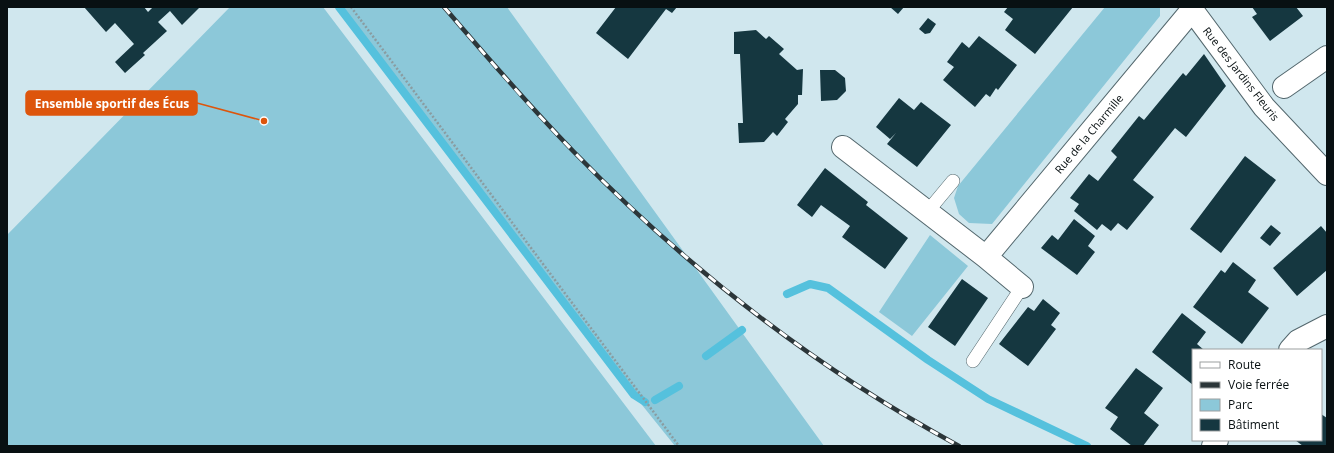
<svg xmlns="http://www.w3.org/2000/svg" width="1334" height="453" font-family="'Open Sans',sans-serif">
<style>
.green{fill:#8cc8d9}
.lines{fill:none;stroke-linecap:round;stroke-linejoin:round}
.stream{stroke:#55c1dd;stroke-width:8}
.building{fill:#153740}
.lane-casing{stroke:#53676d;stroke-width:14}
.street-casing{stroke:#53676d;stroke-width:24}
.path{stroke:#8a9ca1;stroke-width:2.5;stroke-dasharray:2 2;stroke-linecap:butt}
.lane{stroke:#fff;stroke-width:13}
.street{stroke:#fff;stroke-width:22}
.rail-casing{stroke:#2c3639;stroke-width:4.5}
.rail{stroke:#fff;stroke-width:3;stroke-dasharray:9;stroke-linecap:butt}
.labels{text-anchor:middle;stroke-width:4;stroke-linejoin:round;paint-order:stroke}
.street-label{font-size:11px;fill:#081012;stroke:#fff}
.leader{fill:none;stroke:#dd550c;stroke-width:1.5}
.callout-dot{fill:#dd550c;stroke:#fff;stroke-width:1.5}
.callout{fill:#dd550c;stroke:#dd550c;stroke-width:1.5}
.callout-label{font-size:12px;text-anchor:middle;font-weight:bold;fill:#fff}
</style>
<rect width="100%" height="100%" fill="#d0e7ee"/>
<path class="green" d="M230,7H323L656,446H7V235Z
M339,7H507L824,446H675L634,395Z
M1105,7H1160V16L992,224L969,223L959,214L954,198L958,186Z
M930,235L968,266L912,336L879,312Z"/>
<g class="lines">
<path class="stream" d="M339,7L634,395L645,402
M787,294L810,284L828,288L928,360L988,399L1087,446
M706,356L742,330
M655,400L679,386"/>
</g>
<path class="building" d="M84,7H144L148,12L153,7H200L182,25L170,11L158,22L167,31L143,53L145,55L125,73L115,62L134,44L115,23L106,32Z
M616,7H677L672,13L666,9L628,59L596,33Z
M890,7H904L898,14Z
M1008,7H1073L1035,54L1005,30L1013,19L1004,12Z
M1252,7H1296L1303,16L1270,41L1252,17L1257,14Z
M928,18L936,24L930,33L925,34L919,29Z
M756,30L766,39L769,36L784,49L779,54L797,70L803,69L802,95H798V104L785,119L788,122L777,136L773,132L764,142L739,143L738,123H743L740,54H734V32Z
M979,36L1017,65L998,90L996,88L990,97L986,94L975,107L943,80L954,67L947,62L962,42L969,48Z
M1204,54L1226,86L1186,137L1175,128L1133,180L1154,197L1127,230L1118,223L1111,231L1102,224L1097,230L1074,211L1079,204L1070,198L1089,174L1098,181L1117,157L1111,151L1139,116L1144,120L1183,73L1186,76Z
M820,70H835L845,78L846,91L837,100L821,101Z
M899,98L914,110L921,102L951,125L917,167L887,144L896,133L890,139L876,127Z
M1245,156L1276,180L1221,253L1190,229Z
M825,168L868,202L866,205L908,238L885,269L842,237L850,226L821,205L812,217L797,205Z
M1074,219L1095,236L1088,246L1095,252L1077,275L1041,248L1052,235L1058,240Z
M1271,225L1281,233L1270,246L1260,238Z
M1321,226L1327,233V270L1297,296L1273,268Z
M1233,262L1256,280L1248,292L1269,308L1242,344L1193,307L1221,270L1225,273Z
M962,279L988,298L955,346L928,327Z
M1043,299L1060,313L1051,325L1056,329L1028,366L999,344L1028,307L1034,311Z
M1182,313L1206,332L1197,344L1204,350H1193V385L1152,352Z
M1136,368L1163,388L1144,413L1159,425L1143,446H1132L1110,429L1118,417L1105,408Z
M1321,414L1327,418V446H1303L1295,440H1321Z"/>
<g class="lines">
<g class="lane-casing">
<path id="lane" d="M928,211L953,181
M973,361L1022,287"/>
</g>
<g class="street-casing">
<path id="street" d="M1190,7L1264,107L1327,174
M1284,87L1327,57
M843,147L986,257L1192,10
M986,257L1022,287
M1290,350L1298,341L1327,326
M1213,446L1217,440"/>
</g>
<path class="path" d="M351,7L679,446"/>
<use href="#lane" class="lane"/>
<use href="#street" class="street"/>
<g class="rail-casing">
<path id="rail" d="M444,7C486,56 529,106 574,152C686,267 817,369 959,446"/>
</g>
<use href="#rail" class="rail"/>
</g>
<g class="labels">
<g class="street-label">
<text transform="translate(1241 74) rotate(52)" y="4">Rue des Jardins Fleuris</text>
<text transform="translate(1089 134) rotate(-50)" y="4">Rue de la Charmille</text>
</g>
</g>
<path class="leader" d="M264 121L197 103"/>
<circle class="callout-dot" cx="264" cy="121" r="4"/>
<rect class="callout" x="26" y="91" width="171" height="24" rx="4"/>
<g class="callout-label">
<text x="112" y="108">Ensemble sportif des Écus</text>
</g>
<rect width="1334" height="453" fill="none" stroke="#081012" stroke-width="16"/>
<rect x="1192" y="349" width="130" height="92" fill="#ffffff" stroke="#9c9fa0"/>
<rect x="1200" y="362" width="20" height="6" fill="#ffffff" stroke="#9c9fa0"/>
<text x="1228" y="369" font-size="12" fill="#081012">Route</text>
<rect x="1200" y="382" width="20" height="6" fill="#2c3639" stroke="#9c9fa0"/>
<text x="1228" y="389" font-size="12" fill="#081012">Voie ferrée</text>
<rect x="1200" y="399" width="20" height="12" fill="#8cc8d9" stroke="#9c9fa0"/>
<text x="1228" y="409" font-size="12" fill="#081012">Parc</text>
<rect x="1200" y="419" width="20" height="12" fill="#153740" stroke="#9c9fa0"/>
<text x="1228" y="429" font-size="12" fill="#081012">Bâtiment</text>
</svg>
